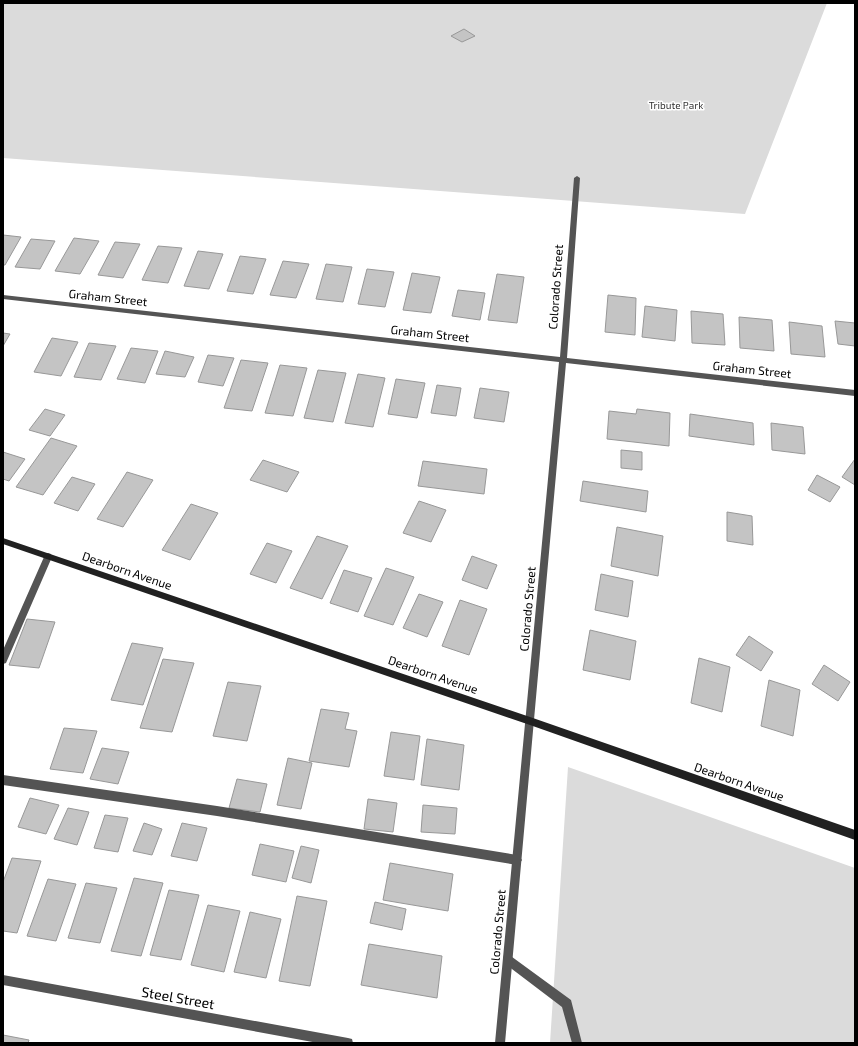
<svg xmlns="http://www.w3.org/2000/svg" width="858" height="1046" font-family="'Exo 2',sans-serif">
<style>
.green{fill:#dbdbdb}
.building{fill:#c4c4c4;stroke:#989898}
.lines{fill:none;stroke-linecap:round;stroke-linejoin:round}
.lane{fill:#545454;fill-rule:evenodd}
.street{fill:#545454;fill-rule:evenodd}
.secondary{fill:#212121;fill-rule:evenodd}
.labels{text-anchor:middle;stroke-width:3;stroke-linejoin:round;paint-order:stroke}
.far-park-label{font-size:10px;fill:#323232;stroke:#fff}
.street-label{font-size:12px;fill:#000;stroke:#fff}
.near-street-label{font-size:14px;fill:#000;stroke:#fff}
</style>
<rect width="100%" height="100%" fill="#fff"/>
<path class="green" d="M3,3H827L745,214L3,158Z
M568,767L855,868V1043H550Z"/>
<path class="building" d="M464,29L475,36L462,42L451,36Z
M3,235L21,237L5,265H3Z
M74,238L99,241L80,274L55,271Z
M31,239L55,241L40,269L15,267Z
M115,242L140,244L123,278L98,275Z
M158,246L182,248L168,283L142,280Z
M198,251L223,254L209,289L184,286Z
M240,256L266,259L253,294L227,291Z
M283,261L309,264L296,298L270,295Z
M326,264L352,267L343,302L316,299Z
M367,269L394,272L385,307L358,304Z
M412,273L440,277L431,313L403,310Z
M497,274L524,277L517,323L488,320Z
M458,290L485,293L480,320L452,316Z
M608,295L636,298L635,335L605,332Z
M645,306L677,310L675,341L642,337Z
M691,311L723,314L725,345L692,343Z
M739,317L772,320L774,351L740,348Z
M835,321L855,323V346L838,344Z
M789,322L822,326L825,357L791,354Z
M3,333L10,334L3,346Z
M52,338L78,342L61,376L34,372Z
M89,343L116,346L101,380L74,377Z
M131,348L158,351L145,383L117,379Z
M165,351L194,357L185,377L156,374Z
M208,355L234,358L223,386L198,382Z
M241,360L268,363L252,411L224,408Z
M280,365L307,368L293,416L265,413Z
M318,370L346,373L333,422L304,418Z
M358,374L385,378L373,427L345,423Z
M396,379L425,383L417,418L388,414Z
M437,385L461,388L456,416L431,413Z
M480,388L509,392L504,422L474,418Z
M45,409L65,415L50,436L29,430Z
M637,409L670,413L669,446L607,439L609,411L636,414Z
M690,414L753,423L754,445L689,436Z
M771,423L803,427L805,454L772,450Z
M51,438L77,446L43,495L16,487Z
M621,450L642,452V470L621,468Z
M3,452L25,459L9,481L3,479Z
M855,459V485L842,477Z
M263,460L299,472L287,492L250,480Z
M423,461L487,469L484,494L418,486Z
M127,472L153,480L123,527L97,519Z
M817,475L840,487L830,502L808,490Z
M72,477L95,484L78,511L54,503Z
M583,481L648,491L646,512L580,501Z
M419,501L446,510L431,542L403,533Z
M191,504L218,513L190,560L162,550Z
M727,512L752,516L753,545L727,541Z
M617,527L663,536L658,576L611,566Z
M317,536L348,546L322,599L290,588Z
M267,543L292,551L276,583L250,574Z
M472,556L497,565L487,589L462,580Z
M386,568L414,577L393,625L364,616Z
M344,570L372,578L358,612L330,603Z
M601,574L633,581L628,617L595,610Z
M419,594L443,602L427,637L403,628Z
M460,600L487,609L469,655L442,646Z
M27,619L55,622L39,668L9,665Z
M590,630L636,641L630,680L583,670Z
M749,636L773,652L761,671L736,655Z
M132,643L163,648L143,705L111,700Z
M699,658L730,667L722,712L691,703Z
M163,659L194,663L172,732L140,728Z
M824,665L850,682L838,701L812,684Z
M769,680L800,690L793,736L761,726Z
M228,682L261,686L247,741L213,736Z
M321,709L349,713L345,729L357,731L349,767L309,761Z
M64,728L97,731L83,773L50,769Z
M391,732L420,736L414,780L384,776Z
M427,739L464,745L459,790L421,785Z
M102,748L129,752L118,784L90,779Z
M288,758L312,763L301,809L277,805Z
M237,779L267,784L260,812L229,808Z
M30,798L59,805L46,834L18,827Z
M368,799L397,803L393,832L364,829Z
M423,805L457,808L455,834L421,832Z
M68,808L89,812L77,845L54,839Z
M105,815L128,818L118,852L94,848Z
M144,823L162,829L152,855L133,851Z
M182,823L207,828L197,861L171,856Z
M260,844L294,851L286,882L252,875Z
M301,846L319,850L311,883L292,878Z
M12,858L41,861L17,933L3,931V882Z
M390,863L453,874L448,911L383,900Z
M134,878L163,883L141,956L111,951Z
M48,879L76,884L56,941L27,936Z
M86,883L117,888L100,943L68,938Z
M169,890L199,895L181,960L150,955Z
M297,896L327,901L310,986L279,981Z
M375,902L406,909L402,930L370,923Z
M208,905L240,911L224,972L191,965Z
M250,912L281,919L266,978L234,972Z
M369,944L442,956L437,998L361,985Z
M3,1035L29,1040L28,1043H3Z"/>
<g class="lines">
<path class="lane" d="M48,553L51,554L52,557L6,663L3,664V650L44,557L45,554Z
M3,775L217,806L517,855L520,857L522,860L520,863L517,865L217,816L3,785Z
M508,954L571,1000L582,1043H572L562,1007L504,963L503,959L504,955Z"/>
<path class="street" d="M577,176L580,178L567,358L855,390V396L566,363L505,1043H495L559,362L3,299V295L560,357L574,178Z
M3,975L348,1038L352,1039L353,1043H318L3,985Z"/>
<path class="secondary" d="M3,538L530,717L855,830V840L530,725L3,544Z"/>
</g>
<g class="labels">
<g class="far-park-label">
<text x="676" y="109">Tribute Park</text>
</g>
<g class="street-label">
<text transform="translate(556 287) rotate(-86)" y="4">Colorado Street</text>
<text transform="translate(108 298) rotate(6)" y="4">Graham Street</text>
<text transform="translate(430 334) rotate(6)" y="4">Graham Street</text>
<text transform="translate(752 370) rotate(6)" y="4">Graham Street</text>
<text transform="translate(127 571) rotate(19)" y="4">Dearborn Avenue</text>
<text transform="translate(528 609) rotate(-85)" y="4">Colorado Street</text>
<text transform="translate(433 675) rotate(19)" y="4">Dearborn Avenue</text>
<text transform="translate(739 782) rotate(19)" y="4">Dearborn Avenue</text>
<text transform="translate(498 932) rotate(-85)" y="4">Colorado Street</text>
</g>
<g class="near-street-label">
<text transform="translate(178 998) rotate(10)" y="5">Steel Street</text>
</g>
</g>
<rect width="858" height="1046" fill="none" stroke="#000000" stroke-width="8"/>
</svg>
